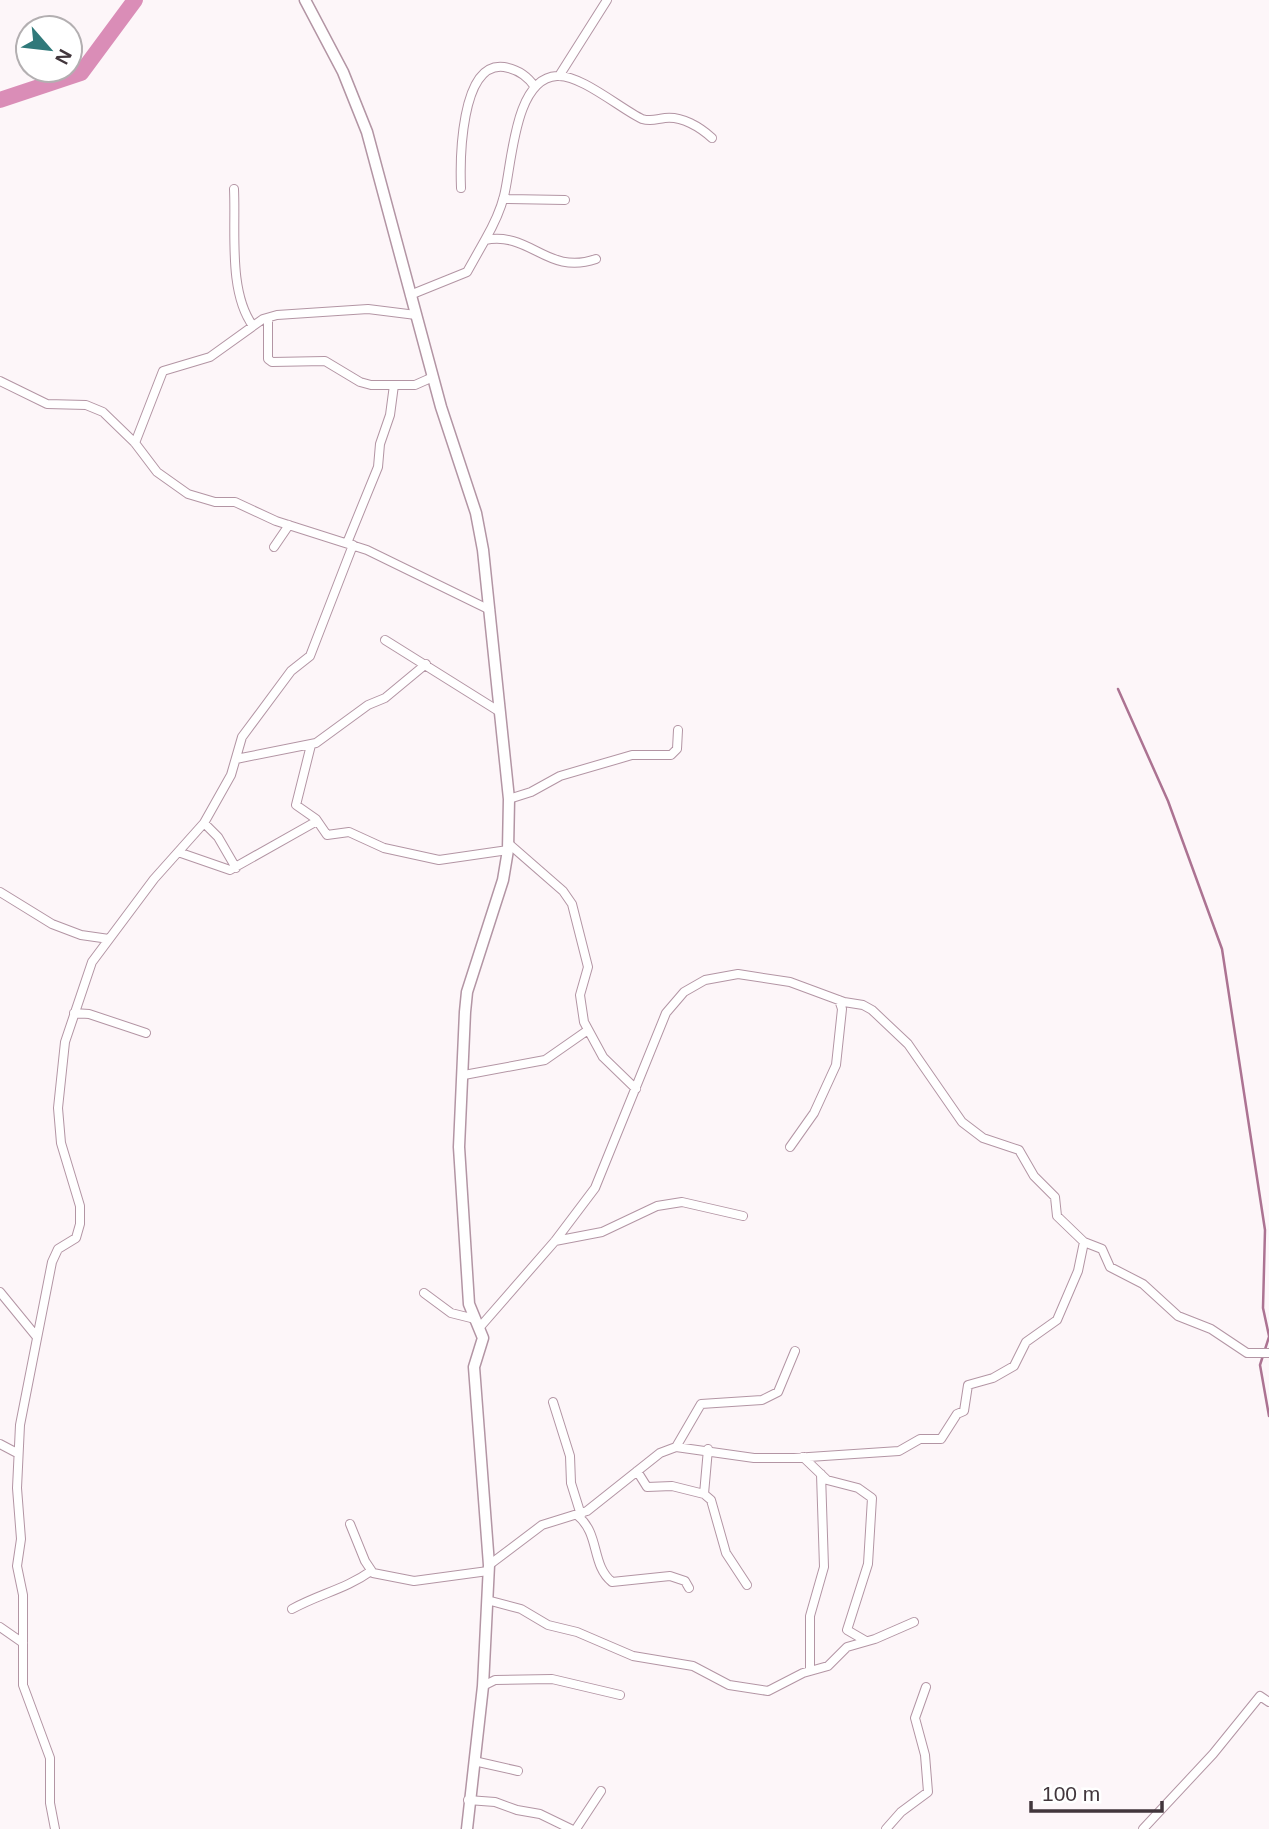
<svg xmlns="http://www.w3.org/2000/svg" width="1269" height="1829" font-family="Helvetica,sans-serif">
<style>
.lines{fill:none;stroke-linecap:round;stroke-linejoin:round}
.stream{stroke:#ac7392;stroke-width:2.5}
.river{stroke:#da8db7;stroke-width:16}
.minor-casing{stroke:#b395a4;stroke-width:10}
.tertiary-casing{stroke:#b395a4;stroke-width:13}
.minor{stroke:#fff;stroke-width:8}
.tertiary{stroke:#fff;stroke-width:10}
</style>
<rect width="100%" height="100%" fill="#fdf6f9"/>
<g class="lines">
<path class="stream" d="M1118,689L1168,801L1222,949L1265,1230L1263,1308L1269,1336
M1269,1337L1260,1365L1269,1416"/>
<path class="river" d="M0,100L81,73L135,0"/>
<g class="minor-casing">
<path id="minor" d="M559,76L607,0
M461,188C460,162 460,61 504,67C517,69 527,75 535,87
M234,189C236,231 228,292 253,326
M503,199L565,200
M485,240C493,226 500,212 504,196C512,165 514,78 557,76C580,74 621,109 642,119C652,122 656,119 665,118C682,116 700,127 712,138
M410,295L467,272L485,240C531,231 547,276 596,259
M268,318V359L272,362L325,361L360,382L371,385H415L433,377
M0,381L47,404L86,405L103,412L135,443L157,472L188,494L215,502H235L276,521L367,550L490,610
M135,443L163,371L210,357L263,319L277,315L368,309L416,315
M347,543L378,467L380,444L390,415L394,385
M274,547L289,525
M385,640L500,712
M311,745L296,805L316,819L327,835L349,832L384,848L439,860L508,850
M236,759L316,743L368,705L385,698L426,664
M509,799L531,792L560,776L632,755H671L677,749L678,730
M204,823L218,837L236,868
M508,843L563,891L572,904L588,967L580,995L584,1022L603,1057L636,1089
M178,852L230,870L317,821
M0,892L52,924L81,935L109,939
M74,1013L89,1014L146,1033
M464,1075L545,1060L588,1030
M790,1147L814,1113L836,1065L842,1009L839,1000
M555,1241L602,1232L657,1206L682,1202L743,1216
M0,1292L36,1336
M424,1293L451,1313L475,1319
M480,1327L555,1241L595,1188L666,1013L684,992L705,980L738,974L790,982L844,1002L863,1005L872,1010L908,1044L962,1122L983,1138L1019,1150L1034,1176L1055,1197L1057,1216L1084,1242L1102,1249L1110,1267L1143,1284L1178,1316L1211,1329L1247,1353H1269
M553,1402L570,1456L571,1483L581,1515
M0,1444L17,1453
M676,1447L701,1404L762,1400L778,1392L795,1351
M708,1449L704,1494L711,1500L726,1553L747,1585
M803,1457L827,1480L858,1488L872,1498L868,1564L847,1630L866,1641
M637,1471L647,1487L672,1486L704,1494
M578,1516C600,1534 591,1565 612,1582L670,1576L685,1581L689,1588
M350,1524L365,1561L373,1573L414,1581L488,1571
M489,1565L542,1525L587,1511L660,1453L676,1447L754,1458H794L899,1451L920,1439H941L957,1414L964,1411L968,1385L993,1378L1014,1366L1026,1342L1057,1320L1078,1271L1084,1242
M487,1600L521,1609L548,1625L577,1632L633,1656L693,1666L729,1685L768,1691L803,1673L828,1666L847,1647L875,1639L914,1622
M292,1609C319,1594 346,1589 371,1571
M0,1627L23,1643
M810,1671V1616L824,1567L821,1474
M483,1686L495,1680L552,1679L620,1695
M474,1761L518,1771
M468,1800L495,1802L517,1810L540,1814L571,1829
M55,1829L50,1803V1758L23,1685V1595L17,1566L21,1539L17,1488L20,1425L52,1262L58,1249L76,1238L80,1224V1206L61,1143L58,1108L65,1042L92,962L154,879L204,823L231,775L242,737L291,671L310,656L353,545
M576,1829L601,1791
M886,1829L901,1812L928,1792L925,1755L915,1718L926,1687
M1143,1829L1213,1754L1260,1696L1269,1702"/>
</g>
<g class="tertiary-casing">
<path id="tertiary" d="M305,0L343,72L367,132L441,407L476,513L483,550L509,799L508,850L503,880L467,992L465,1012L459,1147L469,1304L483,1338L474,1367L489,1565L483,1686L467,1829"/>
</g>
<use href="#minor" class="minor"/>
<use href="#tertiary" class="tertiary"/>
</g>
<g transform="translate(49 49) rotate(118)"><circle r="33" fill="#ffffff" stroke="#b3afb1" stroke-width="2"/>
<path d="M0-5L12 26L0 18L-12 26Z" fill="#30797a"/>
<text y="-10" font-size="19" font-weight="bold" text-anchor="middle" fill="#42363c">N</text>
</g>
<path d="M1031 1801v10h131v-10" fill="none" stroke="#42363c" stroke-width="3.5"/>
<text x="1042" y="1801" font-size="21" fill="#42363c" stroke="#ffffff" stroke-width="5" paint-order="stroke">100 m</text>
</svg>
